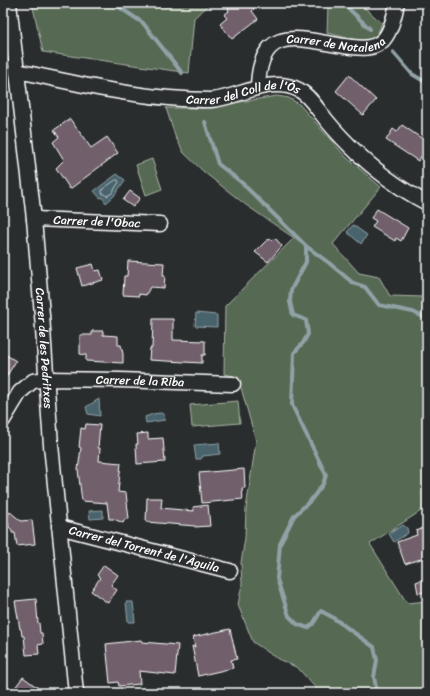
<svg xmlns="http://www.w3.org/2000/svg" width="430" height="696" font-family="Sriracha,sans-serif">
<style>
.green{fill:#566953;stroke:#aab4a9}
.water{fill:#48646c;stroke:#91a2a7}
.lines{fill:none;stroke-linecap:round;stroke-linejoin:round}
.shore{stroke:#b6c1c4;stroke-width:1}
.stream{stroke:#91a2a7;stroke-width:4}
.building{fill:#71616c;stroke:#fff}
.minor-casing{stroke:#fff;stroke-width:17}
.minor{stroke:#2a2d2e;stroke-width:14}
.labels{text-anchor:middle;stroke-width:3.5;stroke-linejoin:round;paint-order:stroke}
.street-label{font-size:12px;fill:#fff;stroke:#2a2d2e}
</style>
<rect width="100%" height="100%" fill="#2a2d2e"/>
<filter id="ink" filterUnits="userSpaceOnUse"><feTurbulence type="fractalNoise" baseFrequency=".025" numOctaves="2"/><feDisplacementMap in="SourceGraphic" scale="8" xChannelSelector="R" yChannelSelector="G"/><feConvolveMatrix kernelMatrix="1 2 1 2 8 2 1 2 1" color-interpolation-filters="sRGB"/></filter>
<g filter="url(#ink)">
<path class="green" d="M32,3H210L194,18L189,73L43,52Z
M324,3H359L382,23C380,28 378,35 373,38C364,44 337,35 327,33L328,5Z
M277,96L289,98L299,104L346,157L381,187L333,244L359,273L379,277L390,296L424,297L427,299V507L370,544L407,603L427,601V693H320L298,668L278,659L253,642L238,605L242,584L241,563L245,538L246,509L256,441L238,377L224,374L225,306L294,238L246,205L205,173L184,153L175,136L166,108H203Z
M152,159L162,189L146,195L136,165Z
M238,401L240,423L192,427L190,405Z"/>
<path class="water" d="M117,174L125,180L114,196L106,203L102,197L100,198L94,191Z
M353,225L367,235L361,244L347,232Z
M196,313L217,315V327L195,326Z
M99,399L100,416L88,414L86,407Z
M160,413L164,414L165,420L146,423L145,417L153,414Z
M219,443L220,454L203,456L201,459H196L194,445Z
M103,510V518L90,519L89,511Z
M403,525L407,528L408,533L394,542L389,534Z
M126,602H133L135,622H128Z"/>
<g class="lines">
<path class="shore" d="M116,180H118L119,182L112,193L107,196L102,193V190Z"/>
<path class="stream" d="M113,3L143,23L182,73
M346,3L349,9L370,29
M393,52L412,74L427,83
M205,122L218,164L241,182L306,246V262L291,290L290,302L293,315L306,320L308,334L303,343L294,353L292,405L326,475L323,484L311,500L294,516L280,544L277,579L289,616L297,624L308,628L313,624L321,611L332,617L374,647L377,660L374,677L377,693
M306,246L329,263L353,283L365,287L379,305L413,312L427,319"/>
</g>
<path class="building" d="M234,3H249L254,9L252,11L258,19L232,39L220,24L227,18L224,15L229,11L228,9Z
M349,75L376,100L363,115L336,91Z
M70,119L91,148L107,137L118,153L70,189L56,168L64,160L53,142L59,137L54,130Z
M402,125L427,142V148L418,161L386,140L393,129L397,132Z
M130,191L140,198L133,207L123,200Z
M377,209L408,228L401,241L396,238L395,241L372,227L376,221L371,218Z
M276,239L282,246L268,262L255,252L267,240Z
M128,261L164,263L163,276H165L164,288L150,287L146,295L139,294V296L123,295L124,276H127Z
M93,264L95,271L100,270L103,280L82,286L77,268Z
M153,319H173V340L205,341V355H202V363L149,360L150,348H152Z
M92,331H103V335L118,336V345H121L123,354V363L86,361V355L80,354V335H92Z
M3,353L16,361L3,382Z
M86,424L100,425L98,448H100L99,461L121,463L118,492L126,493L129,519H125L123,523L114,519H109L107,503L82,501L78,470L81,448L79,447L81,428L85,429Z
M148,433V439L163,438L165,462L137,464L136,444H138L137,434Z
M244,469L245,488H242L243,499L202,503L199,473Z
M147,498H162L161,508L194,511L193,507L208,505L210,526L195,527V526L146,522Z
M10,512L21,521L32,520L35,544L17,546L15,533H12V530L8,526L9,524L4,520Z
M427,527V559H424V558L405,564L397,542L417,535L416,531Z
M104,565L118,575L111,585L117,590L108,603L91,591L100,578L97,575Z
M427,578V592L418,593L416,582Z
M36,599L38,623H39L40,633H42L43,644L38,645L39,654L26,655L24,636H22L21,629H20L15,601Z
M230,629L237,659L231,660L233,668L198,676L192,646L195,647L193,637Z
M141,640L142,642L178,645L175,675L139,671L140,684L119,686L118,682L110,683L106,644Z
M23,677L45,693H11Z"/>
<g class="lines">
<g class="minor-casing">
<g id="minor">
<path id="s1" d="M9,3L34,219L42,315L51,445L76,693"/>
<path id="s2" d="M17,71C67,81 117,94 169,98C182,99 197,100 211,100C239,98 270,75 299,90C308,95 314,104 320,112C329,124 339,135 350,146C373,169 398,188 427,203"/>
<path id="s3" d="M258,87C260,18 306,42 352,47C362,48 372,49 381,42C390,35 395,14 397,3"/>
<path id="s4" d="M34,219L160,224"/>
<path id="s5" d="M3,420L20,392L33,381L47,379L120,380L233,384"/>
<path id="s6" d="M59,527L230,571"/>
</g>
</g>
<use href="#minor" class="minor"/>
</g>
</g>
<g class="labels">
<g class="street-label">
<text dy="4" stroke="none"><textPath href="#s3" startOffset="111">Carrer de Notalena</textPath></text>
<text dy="4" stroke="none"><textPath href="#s2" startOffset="230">Carrer del Coll de l'Ós</textPath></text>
<text dy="4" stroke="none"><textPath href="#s4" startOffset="63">Carrer de l'Obac</textPath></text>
<text dy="4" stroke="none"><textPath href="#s1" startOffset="347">Carrer de les Pedritxes</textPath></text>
<text dy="4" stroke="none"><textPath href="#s5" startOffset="157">Carrer de la Riba</textPath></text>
<text dy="4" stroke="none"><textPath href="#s6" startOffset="88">Carrer del Torrent de l'Àguila</textPath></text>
</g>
</g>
<rect width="430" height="696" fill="none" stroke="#2a2d2e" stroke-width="16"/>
<rect x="8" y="8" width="414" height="680" fill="none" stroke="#fff" stroke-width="1.5" filter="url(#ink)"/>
</svg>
